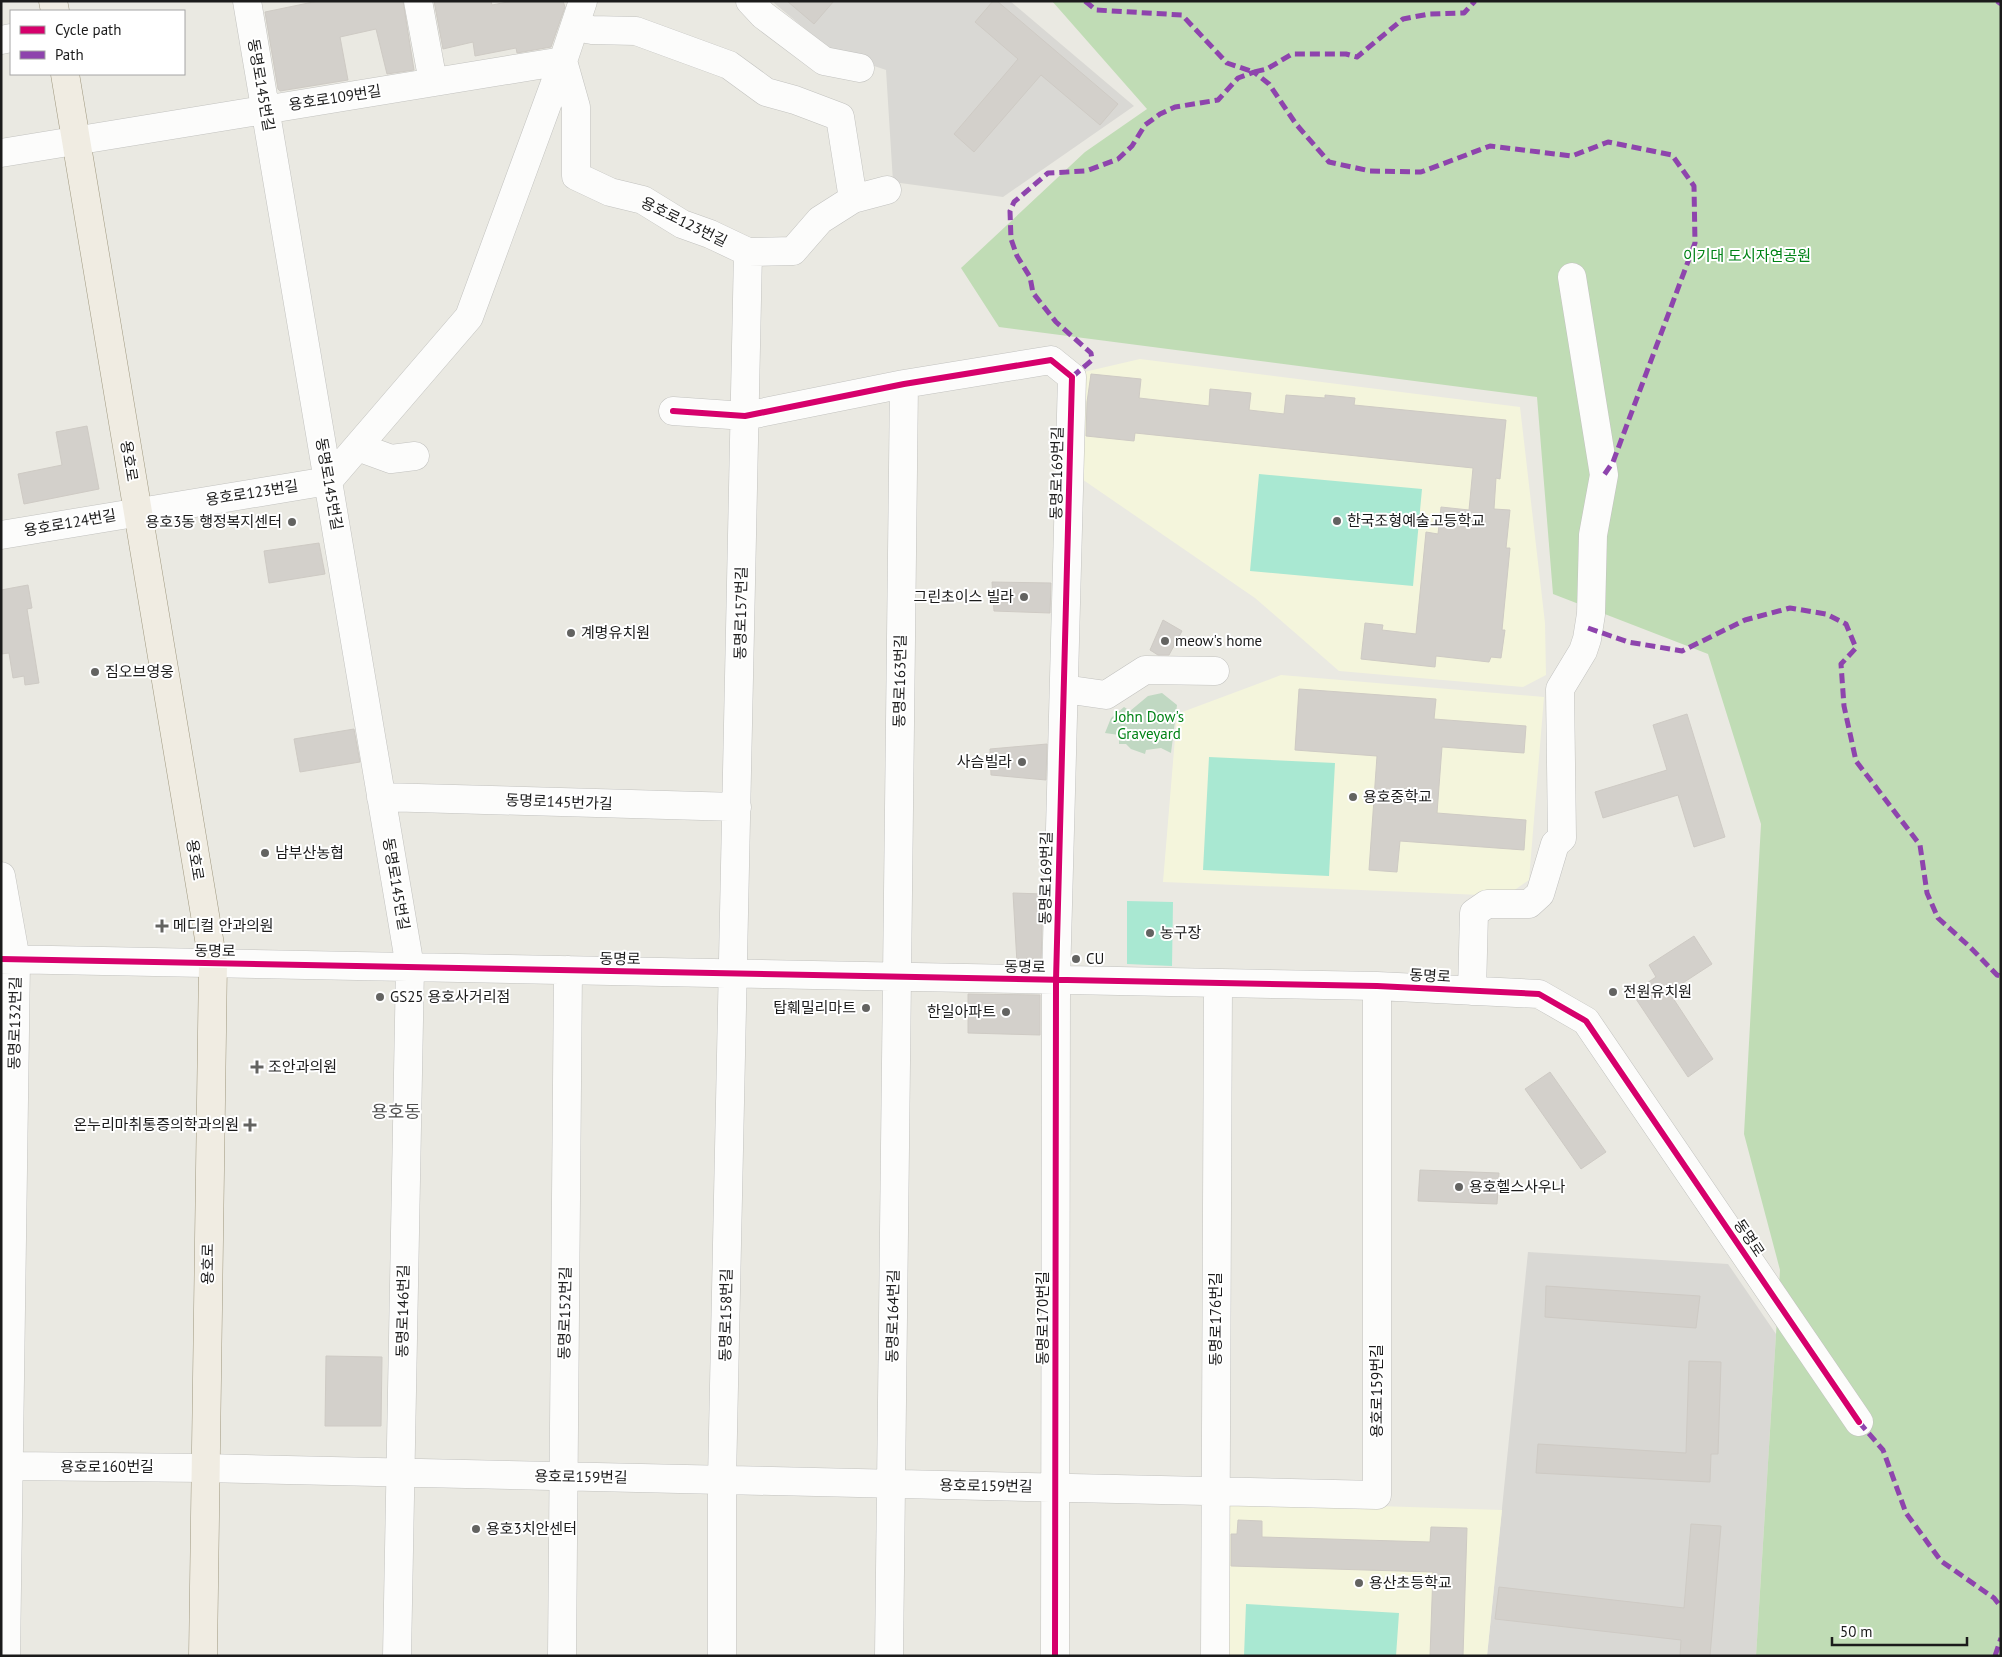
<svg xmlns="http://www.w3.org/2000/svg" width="2002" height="1657" font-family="'PT Sans','Noto Sans KR',sans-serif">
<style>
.residential{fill:#d9d8d4}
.education{fill:#f4f5dc}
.forest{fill:#c0dcb5}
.cemetery{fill:#c0d8c2}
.pitch{fill:#a9e8d2}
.building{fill:#d3d0cb;stroke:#cecac4}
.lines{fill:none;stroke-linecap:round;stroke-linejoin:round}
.minor-casing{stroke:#c2c2bf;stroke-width:29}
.major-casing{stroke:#a09980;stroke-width:29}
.minor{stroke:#fcfcfb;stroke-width:28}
.major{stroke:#f0ece2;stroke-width:28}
.quiet{stroke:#8e44ad;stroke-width:5;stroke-dasharray:10 5;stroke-linecap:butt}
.cycleway-casing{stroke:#fff;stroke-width:9}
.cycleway{stroke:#d6006c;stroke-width:6}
.poi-dot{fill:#636361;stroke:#fff;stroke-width:2}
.labels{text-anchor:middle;stroke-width:4;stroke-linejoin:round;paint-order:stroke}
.street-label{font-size:15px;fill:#1b1b1b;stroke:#fff}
.park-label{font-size:15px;fill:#008316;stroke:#fff}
.poi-label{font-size:15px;fill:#1b1b1b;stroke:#fff;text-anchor:start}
.quarter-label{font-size:18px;fill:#4e4e4e;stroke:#fff}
</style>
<rect width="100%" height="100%" fill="#eae9e2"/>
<path class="residential" d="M775,1H1010L1134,106L1003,197L893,182L886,70L833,52L774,3Z
M1528,1252L1728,1264L1776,1334L1756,1656H1487Z"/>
<path class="education" d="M1140,359L1520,407L1545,623L1546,675L1523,687L1339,671L1255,598L1076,475L1084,372Z
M1281,675L1544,697L1529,880L1506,896L1163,882L1177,714Z
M1223,1501L1502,1510L1487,1656H1223Z"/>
<path class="forest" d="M1052,1H2001V1656H1756L1780,1270L1744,1134L1761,824L1708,654L1553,594L1537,397L999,327L961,268L1085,152L1147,109Z"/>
<path class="cemetery" d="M1162,693L1177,705L1171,753L1161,748L1146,750L1145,754L1131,749L1126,744H1119V735L1105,733L1111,718L1124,707L1130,711L1148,696Z"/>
<path class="pitch" d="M1259,474L1422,489L1413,586L1250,571Z
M1209,757L1335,763L1329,876L1203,870Z
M1127,901L1173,902L1172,966L1127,964Z
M1246,1604L1399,1613L1396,1656H1244Z"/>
<path class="building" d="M318,1H403L414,70L387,74L376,29L340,37L348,80L280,91L278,89L265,12Z
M434,1H491L492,5L513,1H563L565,7L551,47L517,53L516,48L475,56L473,42L443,49Z
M787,1H834L814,24Z
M993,1H997L1118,104L1100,125L1041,75L974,152L954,134L1018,59L975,22Z
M1091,374L1141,379L1139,398L1209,406L1210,389L1251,393L1249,410L1284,414L1286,395L1325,398V395L1355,398L1354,405L1506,420L1500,479L1496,478L1494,509L1510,510L1506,548H1510L1502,630H1505L1501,658L1491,657L1489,662L1436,656L1435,667L1361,659L1365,623L1383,625L1382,630L1416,634L1426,532L1438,534L1441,507L1469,510L1473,468L1135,433L1134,441L1086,436L1087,402Z
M87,426L99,489L24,504L18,474L62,465L56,432Z
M319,543L325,574L269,583L264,551Z
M992,582L1051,583L1050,613L994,611Z
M28,585L32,608L27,609L39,683L25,685L24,676L13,678L9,653L1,654V590Z
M1163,620L1182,631L1169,655H1158L1150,650Z
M1299,689L1436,699L1434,719L1526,726L1524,753L1442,747L1437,813L1526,820L1524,850L1400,841L1397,872L1369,870L1377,756L1295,750Z
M1687,714L1725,837L1694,847L1678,795L1603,818L1595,792L1667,770L1653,725Z
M354,729L360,762L300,772L294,739Z
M1047,744L1046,780L991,775L990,749Z
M1013,893L1043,894L1041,964L1017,963Z
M1694,936L1712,964L1669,992L1713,1059L1688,1077L1632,993L1656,977L1649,965Z
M968,994L1040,995V1035L968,1033Z
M1550,1072L1606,1152L1581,1169L1525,1089Z
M1420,1170L1499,1173L1497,1204L1418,1201Z
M1546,1286L1700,1296L1696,1328L1545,1317Z
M326,1356L382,1357L381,1426H325Z
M1689,1361L1721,1362L1718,1454H1711L1710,1482L1536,1473L1538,1444L1686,1453Z
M1238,1520L1262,1521V1537L1430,1542L1431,1527L1467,1528L1463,1656H1430L1433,1572L1231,1566V1534H1237Z
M1691,1524L1721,1526L1710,1656H1680L1681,1640L1495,1619L1499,1587L1684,1608Z"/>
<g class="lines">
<g class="minor-casing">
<path id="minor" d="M247,1L410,967L397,1656
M418,1L433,82
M750,1L763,15L824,61L860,68
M1,40L11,38
M1,153L563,61L576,107V176L610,192L643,200L682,224L710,234L748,252L793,251L820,220L853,199L840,117L795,100L766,92L729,65L636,31L592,30L575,27
M853,199L887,190
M673,411L745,416L904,384L1051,360L1072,377L1056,980L1055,1656
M358,447L391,459L415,456
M1,535L328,481L469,317L563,61L583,1
M1064,689L1106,695L1145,670L1215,671
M381,797L737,807
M1,876L16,960L6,1656
M1,959L1377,986L1539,994L1586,1021L1859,1422
M1472,991L1474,913L1487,904H1529L1540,894L1555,844L1562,838L1560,689L1583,651L1587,639L1591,614L1593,535L1604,475L1572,277
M10,1466L205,1468L1377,1495V986
M562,1656L568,970
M722,1656V1480L748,252
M889,1656L904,384
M1215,1656L1218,983"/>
</g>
<g class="major-casing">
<path id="major" d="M53,1L55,11
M65,74L213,963L203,1656"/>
</g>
<use href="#minor" class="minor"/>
<use href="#major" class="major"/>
<path class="quiet" d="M1085,1L1096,10L1182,15L1227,63L1254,72L1267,69L1292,54H1346L1357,57L1403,19L1429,14L1464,13L1475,1
M1997,1L2001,4
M1072,377L1092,360L1091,353L1056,322L1033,293L1030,277L1017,256L1011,239L1010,211L1014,202L1048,173L1086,171L1118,159L1132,146L1145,125L1160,114L1175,107L1218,100L1238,78L1254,72L1269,84L1296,124L1329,162L1370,171L1421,172L1490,146L1572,156L1608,142L1672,155L1694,186L1695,243L1613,462L1604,475
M1588,628L1628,642L1682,651L1745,620L1790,608L1826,614L1846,624L1856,648L1841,664L1844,706L1856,761L1920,845L1927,893L1938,918L1970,947L1997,975L2001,976
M1859,1422L1883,1450L1906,1513L1941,1561L1994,1598L2001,1607
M1995,1656L2001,1638"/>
<g class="cycleway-casing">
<path id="cycleway" d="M673,411L745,416L904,384L1051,360L1072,377L1056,980L1055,1656
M1,959L1377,986L1539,994L1586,1021L1859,1422"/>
</g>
<use href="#cycleway" class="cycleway"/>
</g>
<g class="poi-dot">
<circle cx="1337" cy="521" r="5"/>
<circle cx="292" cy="522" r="5"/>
<circle cx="1024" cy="597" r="5"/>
<circle cx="571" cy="633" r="5"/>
<circle cx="1165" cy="641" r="5"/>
<circle cx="95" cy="672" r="5"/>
<circle cx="1022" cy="762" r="5"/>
<circle cx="1353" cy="797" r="5"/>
<circle cx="265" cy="853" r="5"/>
<path d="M159.5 918.5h5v5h5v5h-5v5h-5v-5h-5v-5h5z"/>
<circle cx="1150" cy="933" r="5"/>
<circle cx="1076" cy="959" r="5"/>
<circle cx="1613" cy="992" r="5"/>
<circle cx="380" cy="997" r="5"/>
<circle cx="866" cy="1008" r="5"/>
<circle cx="1006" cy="1012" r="5"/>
<path d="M254.5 1059.5h5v5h5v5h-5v5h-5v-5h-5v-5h5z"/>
<path d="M247.5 1117.5h5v5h5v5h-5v5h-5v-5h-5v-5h5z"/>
<circle cx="1459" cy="1187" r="5"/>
<circle cx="476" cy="1529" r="5"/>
<circle cx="1359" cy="1583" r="5"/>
</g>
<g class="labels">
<g class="street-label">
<text transform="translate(261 85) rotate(80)" y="5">동명로145번길</text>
<text transform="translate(335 98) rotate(-9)" y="5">용호로109번길</text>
<text transform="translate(684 222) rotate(26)" y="5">용호로123번길</text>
<text transform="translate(129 461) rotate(81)" y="5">용호로</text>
<text transform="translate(1057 473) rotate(-89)" y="5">동명로169번길</text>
<text transform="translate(329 484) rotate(80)" y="5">동명로145번길</text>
<text transform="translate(252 493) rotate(-9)" y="5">용호로123번길</text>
<text transform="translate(70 523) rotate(-10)" y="5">용호로124번길</text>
<text transform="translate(741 613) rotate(-89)" y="5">동명로157번길</text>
<text transform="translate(900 681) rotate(-89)" y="5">동명로163번길</text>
<text transform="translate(559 802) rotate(2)" y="5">동명로145번가길</text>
<text transform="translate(195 860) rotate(81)" y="5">용호로</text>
<text transform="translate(1046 878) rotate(-89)" y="5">동명로169번길</text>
<text transform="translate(396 884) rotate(80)" y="5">동명로145번길</text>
<text transform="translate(215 951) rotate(1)" y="5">동명로</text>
<text transform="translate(620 959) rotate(1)" y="5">동명로</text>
<text transform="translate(1025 967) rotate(1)" y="5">동명로</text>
<text transform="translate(1430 976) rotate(3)" y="5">동명로</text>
<text transform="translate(15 1023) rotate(-89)" y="5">동명로132번길</text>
<text transform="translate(1749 1238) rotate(56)" y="5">동명로</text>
<text transform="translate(208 1264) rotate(-89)" y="5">용호로</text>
<text transform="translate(403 1311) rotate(-89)" y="5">동명로146번길</text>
<text transform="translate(565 1313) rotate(-89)" y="5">동명로152번길</text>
<text transform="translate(726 1315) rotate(-89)" y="5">동명로158번길</text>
<text transform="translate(893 1316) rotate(-89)" y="5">동명로164번길</text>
<text transform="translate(1043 1318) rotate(-90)" y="5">동명로170번길</text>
<text transform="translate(1216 1319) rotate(-90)" y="5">동명로176번길</text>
<text transform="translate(1377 1391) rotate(-90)" y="5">용호로159번길</text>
<text x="107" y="1472">용호로160번길</text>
<text transform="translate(581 1477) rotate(1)" y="5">용호로159번길</text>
<text transform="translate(986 1486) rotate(1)" y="5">용호로159번길</text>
</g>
<g class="park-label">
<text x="1747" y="261">이기대 도시자연공원</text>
<text x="1149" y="722">John Dow's<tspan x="1149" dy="17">Graveyard</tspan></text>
</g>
<g class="poi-label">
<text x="1347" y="526">한국조형예술고등학교</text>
<text x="282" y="527" text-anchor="end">용호3동 행정복지센터</text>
<text x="1014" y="602" text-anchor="end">그린초이스 빌라</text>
<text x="581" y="638">계명유치원</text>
<text x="1175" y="646">meow's home</text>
<text x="105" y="677">짐오브영웅</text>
<text x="1012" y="767" text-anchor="end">사슴빌라</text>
<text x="1363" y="802">용호중학교</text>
<text x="275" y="858">남부산농협</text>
<text x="173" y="931">메디컬 안과의원</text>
<text x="1160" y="938">농구장</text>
<text x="1086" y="964">CU</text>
<text x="1623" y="997">전원유치원</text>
<text x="390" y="1002">GS25 용호사거리점</text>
<text x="856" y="1013" text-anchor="end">탑훼밀리마트</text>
<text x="996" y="1017" text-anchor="end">한일아파트</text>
<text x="268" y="1072">조안과의원</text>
<text x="239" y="1130" text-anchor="end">온누리마취통증의학과의원</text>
<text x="1469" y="1192">용호헬스사우나</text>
<text x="486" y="1534">용호3치안센터</text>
<text x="1369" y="1588">용산초등학교</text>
</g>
<g class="quarter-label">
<text x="396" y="1118">용호동</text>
</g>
</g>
<rect width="2002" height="1657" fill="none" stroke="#1b1b1b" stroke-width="5"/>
<rect x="10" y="10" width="175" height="65" fill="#ffffff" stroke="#a4a4a4"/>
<rect x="20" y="26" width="25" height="8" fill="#d6006c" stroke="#a4a4a4"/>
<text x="55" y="35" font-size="15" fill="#1b1b1b">Cycle path</text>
<rect x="20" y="51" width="25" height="8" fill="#8e44ad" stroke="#a4a4a4"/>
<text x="55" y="60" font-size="15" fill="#1b1b1b">Path</text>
<path d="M1832 1637v8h135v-8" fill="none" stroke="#1b1b1b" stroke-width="2.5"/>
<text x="1840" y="1637" font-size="15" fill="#1b1b1b" stroke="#ffffff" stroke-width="4" paint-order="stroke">50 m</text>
</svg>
